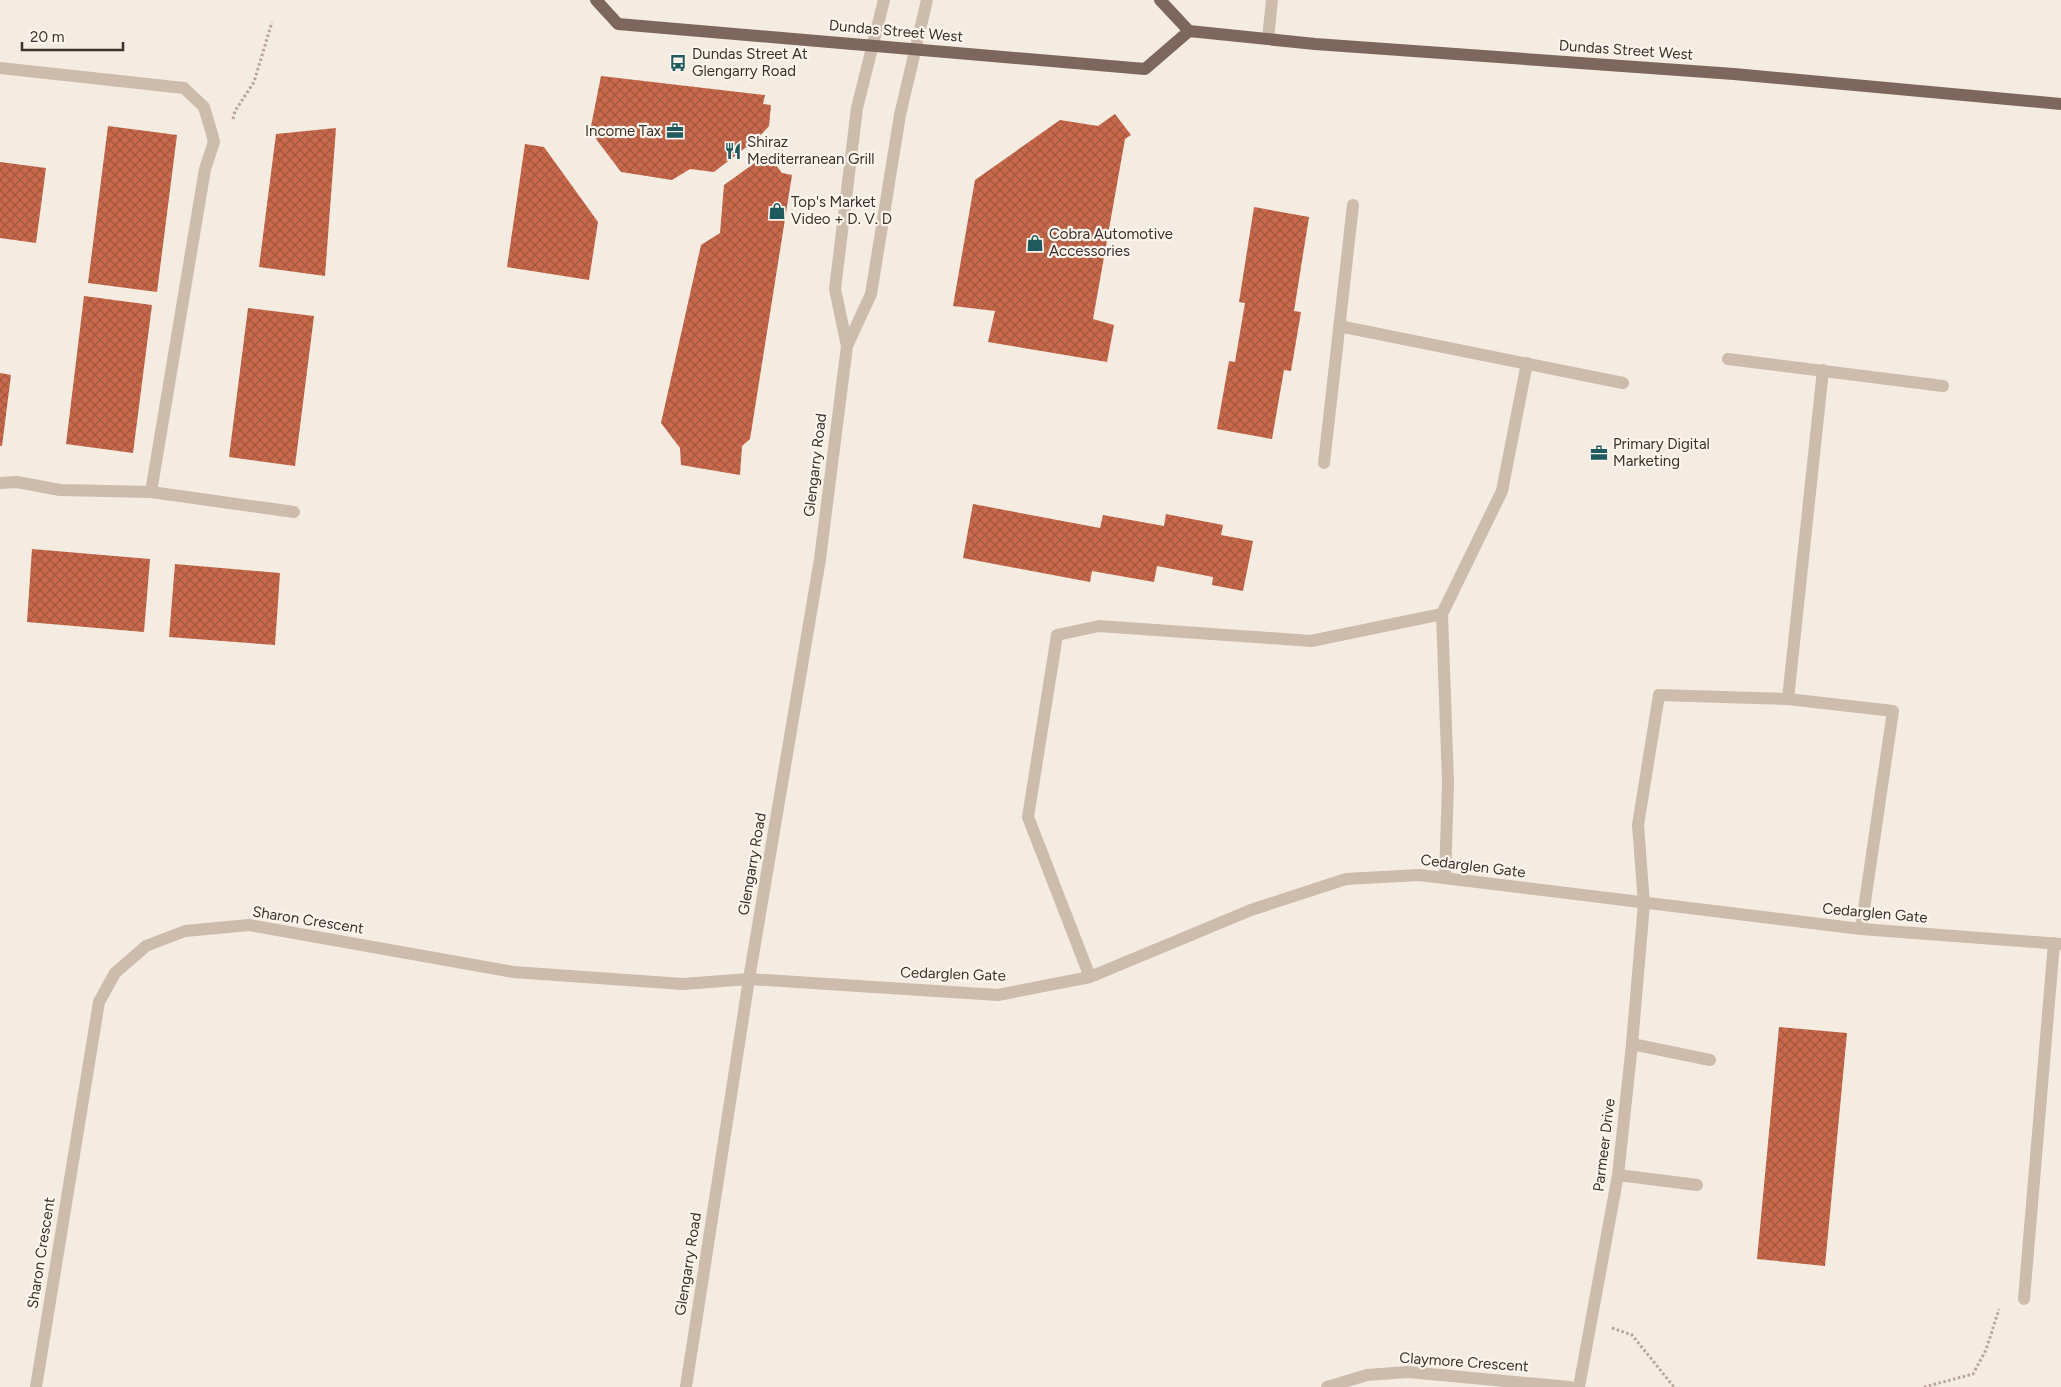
<svg xmlns="http://www.w3.org/2000/svg" width="2061" height="1387" font-family="Figtree,sans-serif">
<style>
.building{fill:url(#building-cross-hatch)}
.lines{fill:none;stroke-linecap:round;stroke-linejoin:round}
.path{stroke:#b9a596;stroke-width:3;stroke-dasharray:2.5 2.5;stroke-linecap:butt}
.minor{stroke:#cdbbac;stroke-width:12}
.major{stroke:#7d675c;stroke-width:12}
.labels{text-anchor:middle;stroke-width:4.5;stroke-linejoin:round;paint-order:stroke}
.street-label{font-size:15px;fill:#3b302b;stroke:#fbf5ee}
.poi-label{font-size:15px;fill:#3b302b;stroke:#fbf5ee;text-anchor:start}
</style>
<defs>
<pattern id="building-cross-hatch" width="8" height="8" patternUnits="userSpaceOnUse" patternTransform="scale(1.25)"><rect width="8" height="8" fill="#c8694b"/><path d="M0 0l8 8M0 8l8-8" fill="none" stroke="#a4573f"/></pattern>
</defs>
<rect width="100%" height="100%" fill="#f4ebe1"/>
<path class="building" d="M601,76L765,95L763,104L771,105L769,126L758,138L714,172L690,169L672,180L621,172L590,131Z
M1115,114L1131,135L1125,139L1093,319L1114,325L1107,362L988,342L995,311L953,306L975,180L1060,120L1098,126Z
M108,126L177,135L157,292L88,283Z
M336,128L325,276L259,267L276,134Z
M525,144L544,147L598,222L589,280L507,267Z
M767,154L782,173L792,175L750,439L742,446L740,475L681,465L680,448L661,423L701,245L720,233L724,185Z
M0,162L46,168L36,243L0,238Z
M1254,207L1309,217L1294,311L1301,312L1291,371L1284,370L1272,439L1217,429L1229,361L1235,362L1245,303L1239,302Z
M84,296L152,305L133,453L66,444Z
M248,308L314,316L295,466L229,457Z
M0,373L11,375L2,446H0Z
M973,504L1100,528L1103,515L1164,526L1166,514L1223,525L1221,535L1253,541L1243,591L1212,585L1213,577L1157,566L1154,582L1092,571L1090,582L963,558Z
M32,549L150,559L144,632L27,622Z
M175,564L280,573L275,645L169,637Z
M1779,1027L1847,1033L1825,1266L1757,1259Z"/>
<g class="lines">
<path class="path" d="M233,119L235,111L254,82L272,22
M1612,1328L1632,1335L1674,1387
M1924,1387L1973,1374L1986,1350L1999,1309"/>
<path class="minor" d="M1268,39L1272,0
M0,68L184,88L204,107L212,134L214,142L205,169L151,492
M1339,326L1623,383
M847,346L835,289L857,108L884,0
M1728,359L1943,386
M1324,463L1353,205
M0,483L17,482L60,490L151,492L294,512
M1788,699L1823,370
M1445,878L1448,783L1442,614L1502,491L1527,363
M1090,977L1028,817L1057,635L1099,626L1311,641L1442,614
M1632,1044L1710,1060
M1618,1175L1697,1185
M2024,1299L2054,943
M36,1387L99,1002L115,973L146,946L185,931L249,925L513,972L683,984L749,979L998,995L1090,977L1251,910L1346,879L1419,875L1861,929L2061,944
M686,1387L749,979L820,559L847,346L871,294L900,115L927,0
M1327,1387L1367,1375L1408,1372L1570,1387
M1579,1387L1618,1175L1632,1044L1644,904L1638,825L1659,695L1788,699L1893,711L1861,929"/>
<path class="major" d="M596,0L618,24L1145,69L1189,31
M1160,0L1189,31L1315,44L1734,74L2061,104"/>
</g>
<defs>
<g id="bus-bare" transform="scale(1.35)"><path d="M-5-6H5V4H4V6H2V4H-2V6H-4V4H-5ZM-3.5-4V0h7V-4ZM-3.5 1.2v1.5H-2V1.2ZM2 1.2v1.5H3.5V1.2Z" fill="#1f5a5e" stroke="#fbf5ee" stroke-width="2.5" paint-order="stroke"/></g>
<g id="office-bare" transform="scale(1.35)"><path d="M-6-3h4V-5.5h4V-3h4V5H-6ZM-1-4.5V-3h2v-1.5ZM-6 0V1H6V0Z" fill="#1f5a5e" stroke="#fbf5ee" stroke-width="2.5" paint-order="stroke"/></g>
<g id="restaurant-bare" transform="scale(1.35)"><path d="M-5-6h1v4h1v-4h1v4h1v-4h1v5L-1.5 .5V6h-2V.5L-5-1ZM5-6V6H3V1.5H1.5Q1.5-4 5-6Z" fill="#1f5a5e" stroke="#fbf5ee" stroke-width="2.5" paint-order="stroke"/></g>
<g id="shop-bare" transform="scale(1.35)"><path d="M-5-2.5h2.3a2.7 3.5 0 0 1 5.4 0H5L5.5 6h-11ZM-1.5-2.5h3a1.5 2.3 0 0 0-3 0Z" fill="#1f5a5e" stroke="#fbf5ee" stroke-width="2.5" paint-order="stroke"/></g>
</defs>
<g fill-rule="evenodd">
<use href="#bus-bare" x="678" y="63"/>
<use href="#office-bare" x="675" y="131"/>
<use href="#restaurant-bare" x="733" y="151"/>
<use href="#shop-bare" x="777" y="211"/>
<use href="#shop-bare" x="1035" y="243"/>
<use href="#office-bare" x="1599" y="453"/>
</g>
<g class="labels">
<g class="street-label">
<text transform="translate(896 31) rotate(5)" y="5">Dundas Street West</text>
<text transform="translate(1626 50) rotate(4)" y="5">Dundas Street West</text>
<text transform="translate(815 465) rotate(-83)" y="5">Glengarry Road</text>
<text transform="translate(752 864) rotate(-80)" y="5">Glengarry Road</text>
<text transform="translate(1473 866) rotate(7)" y="5">Cedarglen Gate</text>
<text transform="translate(1875 913) rotate(5)" y="5">Cedarglen Gate</text>
<text transform="translate(308 920) rotate(9)" y="5">Sharon Crescent</text>
<text transform="translate(953 974) rotate(2)" y="5">Cedarglen Gate</text>
<text transform="translate(1604 1145) rotate(-83)" y="5">Parmeer Drive</text>
<text transform="translate(41 1253) rotate(-81)" y="5">Sharon Crescent</text>
<text transform="translate(688 1264) rotate(-81)" y="5">Glengarry Road</text>
<text transform="translate(1464 1362) rotate(4)" y="5">Claymore Crescent</text>
</g>
<g class="poi-label">
<text x="692" y="59">Dundas Street At<tspan x="692" dy="17">Glengarry Road</tspan></text>
<text x="661" y="136" text-anchor="end">Income Tax</text>
<text x="747" y="147">Shiraz<tspan x="747" dy="17">Mediterranean Grill</tspan></text>
<text x="791" y="207">Top's Market<tspan x="791" dy="17">Video + D. V. D</tspan></text>
<text x="1049" y="239">Cobra Automotive<tspan x="1049" dy="17">Accessories</tspan></text>
<text x="1613" y="449">Primary Digital<tspan x="1613" dy="17">Marketing</tspan></text>
</g>
</g>
<path d="M22 42v8h101v-8" fill="none" stroke="#3b302b" stroke-width="2.5"/>
<text x="30" y="42" font-size="15" fill="#3b302b" stroke="#fbf5ee" stroke-width="4" paint-order="stroke">20 m</text>
</svg>
